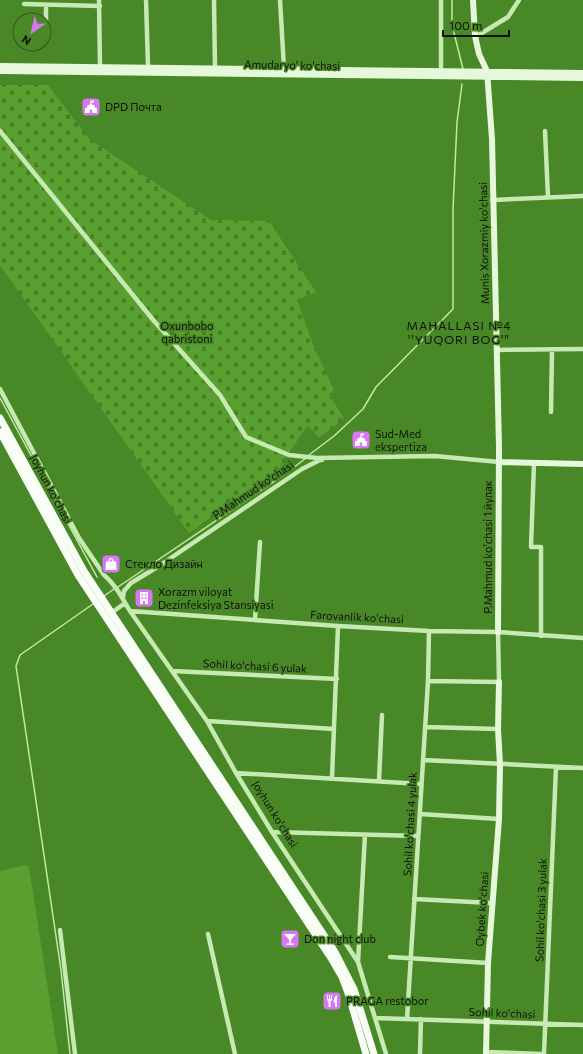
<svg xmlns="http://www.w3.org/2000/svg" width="583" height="1054" font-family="Commissioner,sans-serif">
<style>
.green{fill:#5aa030}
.cemetery{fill:url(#cemetery-stones)}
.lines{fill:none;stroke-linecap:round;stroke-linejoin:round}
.stream{stroke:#c1eaa6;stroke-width:1.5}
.street{stroke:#c7e9b2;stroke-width:4.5}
.secondary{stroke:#e6f8dc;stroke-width:6}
.primary{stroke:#f8fef5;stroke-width:7}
.labels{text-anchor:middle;stroke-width:3;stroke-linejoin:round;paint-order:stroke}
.street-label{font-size:11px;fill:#111;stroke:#498826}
.poi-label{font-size:11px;fill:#111;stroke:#498826;text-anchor:start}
.park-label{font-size:11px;fill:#111;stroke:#498826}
.neighbourhood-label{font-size:12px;letter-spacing:1px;fill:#111;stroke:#498826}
</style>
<defs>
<pattern id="cemetery-stones" width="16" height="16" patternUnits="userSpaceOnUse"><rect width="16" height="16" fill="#5aa030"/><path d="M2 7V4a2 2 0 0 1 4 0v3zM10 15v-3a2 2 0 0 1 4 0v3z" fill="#498127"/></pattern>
</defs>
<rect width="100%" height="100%" fill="#498826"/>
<path class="green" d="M26,865L29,867L58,1054H0V871Z"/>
<path class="cemetery" d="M0,85H48L89,139L211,220L269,221L316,292L297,300L314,347L334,390L329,394L344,419L319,438L308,425L288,454L281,467L189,533L0,265Z"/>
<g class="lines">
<path class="stream" d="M452,0V25L463,69
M0,398L97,577
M309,455L334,436L363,409L376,387L453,309V209L457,122L462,84
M118,587L288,472L306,458
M104,596L114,589
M70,1054L61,970L16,666L20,655L93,604"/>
<path class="street" d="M99,0L100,67
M146,0L148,67
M214,0L215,68
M280,0L284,68
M441,0V71
M24,4L100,6
M46,6V36
M477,36L508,17L519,0
M0,131L154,321L220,395L246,437L289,455L317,458L435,456L499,462
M545,131L548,197
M492,200L583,196
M496,350L583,349
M0,389L79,538L104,575C116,585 122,598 130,611L207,721L236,773L272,832L358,962L386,1054
M551,412L552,349
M534,463L531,547H541V636
M123,597L124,591L131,583L159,566L302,469L320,460H322
M130,611L338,626L429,631L498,632L583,638
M110,614L125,603
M255,620L260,542
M172,671L337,679
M428,681L499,682L498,632
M207,721L334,729
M425,727L498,729
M423,760L583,768
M236,773L421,784
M332,778L338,626
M379,781L382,715
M420,814L499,819
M272,832L418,836
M414,899L492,903
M60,930L75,1054
M208,934L235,1054
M390,957L488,963
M358,962L365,835
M375,1018L583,1025
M407,1019L428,681L429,631
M486,1052L541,1054
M420,1054L421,1019
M544,1054L556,767"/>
<path class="secondary" d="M473,0L475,36L479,54L487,71L492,139L499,448L498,632
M0,66L583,73
M0,71L583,78
M499,462L583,464
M486,1054L488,963L499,819L500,765L498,729L499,682"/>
<path class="primary" d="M0,418L84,571L335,952L354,989L374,1054
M0,432L78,575L331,958L342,977L348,993L366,1054"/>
</g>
<defs>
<g id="civic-square" transform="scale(1)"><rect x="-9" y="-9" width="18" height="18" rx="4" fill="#d877f2" stroke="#498826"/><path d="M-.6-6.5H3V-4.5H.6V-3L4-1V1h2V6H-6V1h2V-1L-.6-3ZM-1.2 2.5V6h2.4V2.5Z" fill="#fff"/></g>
<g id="shop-square" transform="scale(1)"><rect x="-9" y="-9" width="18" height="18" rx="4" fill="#d877f2" stroke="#498826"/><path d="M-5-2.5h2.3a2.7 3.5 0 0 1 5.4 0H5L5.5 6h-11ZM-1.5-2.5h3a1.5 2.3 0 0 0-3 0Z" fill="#fff"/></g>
<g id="building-square" transform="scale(1)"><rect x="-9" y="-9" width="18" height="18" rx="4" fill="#d877f2" stroke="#498826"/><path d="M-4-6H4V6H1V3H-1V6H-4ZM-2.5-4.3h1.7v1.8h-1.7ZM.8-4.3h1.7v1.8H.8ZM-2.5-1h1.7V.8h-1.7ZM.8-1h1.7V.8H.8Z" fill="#fff"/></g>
<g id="bar-square" transform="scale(1)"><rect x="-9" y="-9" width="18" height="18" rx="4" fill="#d877f2" stroke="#498826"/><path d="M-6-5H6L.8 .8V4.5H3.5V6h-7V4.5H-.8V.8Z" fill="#fff"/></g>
<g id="restaurant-square" transform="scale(1)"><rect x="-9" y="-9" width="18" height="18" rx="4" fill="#d877f2" stroke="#498826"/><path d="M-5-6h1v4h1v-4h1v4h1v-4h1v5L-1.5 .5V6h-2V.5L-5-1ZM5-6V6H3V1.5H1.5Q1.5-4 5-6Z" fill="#fff"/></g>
</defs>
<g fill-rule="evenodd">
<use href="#civic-square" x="91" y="107"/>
<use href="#civic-square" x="361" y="440"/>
<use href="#shop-square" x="111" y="564"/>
<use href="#building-square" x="144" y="598"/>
<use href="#bar-square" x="290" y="939"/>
<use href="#restaurant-square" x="332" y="1001"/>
</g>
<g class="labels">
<g class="street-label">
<text transform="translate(292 65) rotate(1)" y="4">Amudaryo' ko'chasi</text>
<text transform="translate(484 243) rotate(-91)" y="4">Munis Xorazmiy ko'chasi</text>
<text transform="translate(51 489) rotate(62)" y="4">Joyhun ko'chasi</text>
<text transform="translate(253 490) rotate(-34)" y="4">P.Mahmud ko'chasi</text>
<text transform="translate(488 547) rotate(-90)" y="4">P.Mahmud ko'chasi 1 йулак</text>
<text transform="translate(357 617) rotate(3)" y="4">Farovanlik ko'chasi</text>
<text transform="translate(255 666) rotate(3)" y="4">Sohil ko'chasi 6 yulak</text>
<text transform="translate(275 814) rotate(58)" y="4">Joyhun ko'chasi</text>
<text transform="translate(410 824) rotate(-87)" y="4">Sohil ko'chasi 4 yulak</text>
<text transform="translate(482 909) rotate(-86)" y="4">Oybek ko'chasi</text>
<text transform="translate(541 910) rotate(-88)" y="4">Sohil ko'chasi 3 yulak</text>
<text transform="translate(502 1013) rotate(2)" y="4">Sohil ko'chasi</text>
</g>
<g class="poi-label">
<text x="105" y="111">DPD Почта</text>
<text x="375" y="438">Sud-Med<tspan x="375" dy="13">ekspertiza</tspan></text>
<text x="125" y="568">Стекло Дизайн</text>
<text x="158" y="596">Xorazm viloyat<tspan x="158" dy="13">Dezinfeksiya Stansiyasi</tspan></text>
<text x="304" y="943">Don night club</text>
<text x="346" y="1005">PRAGA restobor</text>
</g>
<g class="park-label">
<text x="187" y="330">Oxunbobo<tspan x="187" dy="13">qabristoni</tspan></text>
</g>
<g class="neighbourhood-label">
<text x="459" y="330">MAHALLASI №4<tspan x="459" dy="14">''YUQORI BOG'"</tspan></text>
</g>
</g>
<g transform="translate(32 32) rotate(214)"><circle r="19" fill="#498826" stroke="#33581e"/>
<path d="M0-3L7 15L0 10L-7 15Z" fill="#d877f2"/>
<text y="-6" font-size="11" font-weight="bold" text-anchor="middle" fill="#111111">N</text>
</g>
<path d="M443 30v6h66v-6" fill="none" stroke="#111111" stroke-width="2"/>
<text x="449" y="30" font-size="12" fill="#111111" stroke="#498826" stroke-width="3" paint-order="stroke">100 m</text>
</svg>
